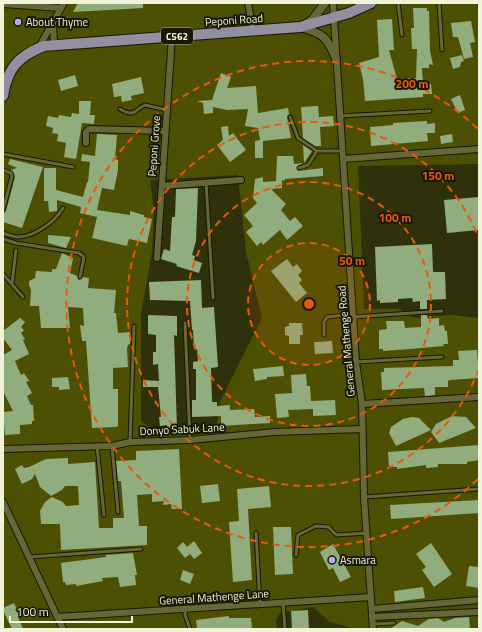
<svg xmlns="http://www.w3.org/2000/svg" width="482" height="632" font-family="'Titillium Web',sans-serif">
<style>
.green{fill:#4d5003;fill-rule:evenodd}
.building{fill:#91ac7d}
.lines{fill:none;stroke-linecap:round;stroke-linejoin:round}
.service-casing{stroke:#171901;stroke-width:5}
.minor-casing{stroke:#171901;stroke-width:8}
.tertiary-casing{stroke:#171901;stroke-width:10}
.primary-casing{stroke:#171901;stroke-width:12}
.service{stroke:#656836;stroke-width:3}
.minor{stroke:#656836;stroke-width:6}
.tertiary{stroke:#656836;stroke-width:8}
.primary{stroke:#938ea0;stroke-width:10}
.ring{fill:none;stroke:#e8590c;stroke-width:2;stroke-dasharray:7 5}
.poi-dot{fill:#b9abf7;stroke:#171804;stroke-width:1.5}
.labels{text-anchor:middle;stroke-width:4;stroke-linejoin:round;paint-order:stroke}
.shield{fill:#171804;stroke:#b0b298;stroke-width:1}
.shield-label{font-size:10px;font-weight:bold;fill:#f1f4d8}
.street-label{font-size:11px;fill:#f1f4d8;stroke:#171804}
.poi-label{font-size:11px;fill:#f1f4d8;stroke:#171804;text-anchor:start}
.centre{fill:#e8590c;stroke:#171804;stroke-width:2}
.ring-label{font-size:12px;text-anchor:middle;font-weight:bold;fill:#e8590c;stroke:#171804;stroke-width:4;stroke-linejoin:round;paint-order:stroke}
</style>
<rect width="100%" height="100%" fill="#2f310a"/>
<path class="green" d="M3,3H476L479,9V164L358,166L364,309H399L414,318L452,315L479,318V629H356L330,622L313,607L280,613L276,620L277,629H3ZM238,175L246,252L262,318L220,402L217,423L158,434L141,421V314L152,252L154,209L150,180Z"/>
<path class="building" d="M78,3H143V8L73,12Z
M413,8H427V11H429L430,51L433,65L429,64V68H422L423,84H431L432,94H423V97L365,101L363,79L359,63L379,57L377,20L392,19L394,50H389L397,79L416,78L417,49H412L411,28H414Z
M471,21L475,42L470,43L473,57L464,59L458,37H453L451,23Z
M462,55L464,61L461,62L460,67L453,69L450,58Z
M221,73L231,77L227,88L256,86L258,113L288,108L289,114L287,117L291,138L263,141V158H255V141L260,140L258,128L245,126L248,109L227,110L213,107V113L204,114L203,103L197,101L212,100Z
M75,75L78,86L61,91L58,80Z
M141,77L144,93L131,96L132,100L122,102L121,96L114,97L112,84Z
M460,95L465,110L458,113L451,99Z
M79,101H91L90,115H95L94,124L82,123L76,159L64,157L66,143L57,141L58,134L52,133L53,128L46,126L48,116L58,118L59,115L71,117L72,113L79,114Z
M318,106L319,117L333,116L334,126L320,127L321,146H315L303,138L301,107Z
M427,121V124L435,123V133H427L428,141L371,146L370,127L393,125V123Z
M228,126L229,136L233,133L246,150L230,162L217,145L223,140L221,127Z
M97,134L117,135L115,159L118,160V170L114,190L102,188L97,210L130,215V211L144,215V217L152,219L147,243L129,239L127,246L92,238L97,217L80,213L81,207L57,200V211L49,212L48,201H44V168H56V190L83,197L87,182H88L90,162L81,161L82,154L95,156Z
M452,134L453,142L441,144L440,136Z
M303,145L312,151L304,163Z
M277,156H293L294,164L303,163L297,166L298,171L323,168V176L285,179L284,181L282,180V188L271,189L286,204L281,210L290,221L295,217L303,226L287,240L280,230L263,245L261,242L257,246L246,232L253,226L244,215L257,203L253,198L255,179L263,177V182L276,181Z
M10,159L43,167L22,228L3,222V213L6,211L15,177L11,170L17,168L8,164Z
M198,188L196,241L192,255L195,256L194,260L202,263L199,273L176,266L177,264L161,259L164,249L170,251L172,217H175L176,189Z
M479,197V230L447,233L444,200Z
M48,235L71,237L66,248L48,243Z
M432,244L433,272H445L446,299L427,300V309H420V301L413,302L412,298L398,299V302L380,303V300L377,301L375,247Z
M62,253L73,258L70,273L77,276L79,280L83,277L89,278L88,288L116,290L114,313H116L118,333L130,332V344L128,345L127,348L128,367L113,368V389H118V426L116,427L92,428L86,341H82L80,325L84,326L83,308L68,307L70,328H41L39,306H30L31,290L29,285V281L35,278L36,271L52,272V269H56Z
M287,259L293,267L297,264L302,271L298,275L302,280L299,283L307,293L296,302L271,271Z
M201,280L202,308L214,307L218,367L211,368L212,402H217V406L230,405V410L254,409L255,417L270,416V423L221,426V416L192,417V400H196V369H193V362L198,361L197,349H194L193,330H192L190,301L150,300L149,282Z
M148,315L177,316V336L174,335L177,429H167V425L160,426L159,417H161L158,387H143V380L159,381L158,364L153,365V352H156V335L148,334Z
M421,315H427L428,319L439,318V326L444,325L445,331H447L448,344H443L444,346L410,349L383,351V349H379V330L387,329L386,321H404L405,328L421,327Z
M20,318L25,322L21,327L24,330L21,333L25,339L23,340L29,354L15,361L21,375L24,373L29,381L26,382L32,393L27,396L31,405H33L34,421H32V424L20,425V434L5,435L3,412L13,411L3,391V355L12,350L3,338V331Z
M289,323H302L303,335H300V344H289V336L285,335V327L289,326Z
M332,341L333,353L315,354L314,342Z
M477,350L479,378L450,380L448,381V387H435V395L425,396L424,388L382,390L381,372H384V368L453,366V360H459L458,351Z
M283,366L284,376L267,377V379L255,381L253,369Z
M306,374L307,386H310L311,401L335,400L336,415L313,416V409L288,410L289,417L277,418L275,394L292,393L291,375Z
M68,377L70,389L59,390V387H52V378Z
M452,416L466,417L476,428L439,443L431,432L436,424Z
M412,417L419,418L431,430L396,446L389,433L391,427L403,419Z
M479,445V460L467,462V464H438V467L426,468V465L397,469V467H389L388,452Z
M179,449L182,509H172L171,504L163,505L164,501L152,502V494L137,495L139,526H147V545L61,550L60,524H41L40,511L45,502L52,497L63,502L66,506L79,505L78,486H65L62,490L51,496L40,487L35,474L32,479L22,484L15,469L22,465L24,468L29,467L46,459L68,458V464L95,462L99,528H113V518H124L121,481H118L116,461L136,460V451Z
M218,484L220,501L202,503L200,486Z
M269,486L271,507L248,509L252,580L233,582L229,522L239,521L237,489Z
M479,500V513L391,519L390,505Z
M273,527H291L293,574L275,575Z
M194,541L202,553L194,559L190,554L185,558L177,548L183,542L187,547Z
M431,543L452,574L434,587L422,570L426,567L416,554Z
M333,544L351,577L340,582L333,568L329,570L320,552Z
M133,553L137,575H135L136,585L120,587L118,577L102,578L103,581L76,586V584L66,585L65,582H63L61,563L106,557V555Z
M469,566L479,567V588L466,586Z
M183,570L194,574L190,584L180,580Z
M423,587L425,598L395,602L394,591Z
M14,603L20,616L18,617L23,629H12L3,610V608Z
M308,610L309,629H292L291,611Z
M229,616V618H251L252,629H197L196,620Z
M469,617L470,629H390L402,621L418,626L429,619L438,618L444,622L455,618Z"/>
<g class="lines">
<g class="service-casing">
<path id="service" d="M398,3L402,35
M439,3L442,50
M120,109C135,118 134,110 145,105L167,110
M340,116L430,111
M290,117L298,138L317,151H342
M3,154L73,167
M299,168L308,165L317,151
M3,170L11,173L12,176L3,210
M206,182L213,298
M3,233C8,235 13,237 19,237C35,236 55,222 63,208
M3,239L16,243L79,253L84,257L80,277
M3,274L23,297
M12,284L16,250
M353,317L442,311
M185,323L190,440
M324,335V322L327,317L353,314
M356,362L442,357
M130,442L134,326
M97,446L104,515
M112,446L118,512
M364,497L479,489
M256,533L260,604
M296,555L298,535L316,526L329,527L333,532L337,535L367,533
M30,557L141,549
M283,603L285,629
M185,609V615L190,629
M373,624L394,623"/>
</g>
<g class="minor-casing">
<path id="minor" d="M248,3L253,30
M333,3L356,362L362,404L364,497L373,629
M3,4L61,8
M53,24L54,44
M39,47L64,3
M86,143V132L89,129L165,131
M343,159L479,149
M162,186L241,180
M157,258L172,36
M362,404L479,397
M3,449L112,446L130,442L190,440L274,432L362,429
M3,502L63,629
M372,609L479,600
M57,617L371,597
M372,617L479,612"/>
</g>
<g class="tertiary-casing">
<path id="tertiary" d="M306,24L313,19L325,3
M300,27C322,33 328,37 336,59"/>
</g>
<g class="primary-casing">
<path id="primary" d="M3,96C7,69 18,56 44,46L300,27L349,13L371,3"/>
</g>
<use href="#service" class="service"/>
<use href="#minor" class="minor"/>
<use href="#tertiary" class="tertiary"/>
<use href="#primary" class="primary"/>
</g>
<circle cx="309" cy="304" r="61" fill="#e8590c" fill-opacity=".12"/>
<g class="ring">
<circle cx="309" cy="304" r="61"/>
<circle cx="309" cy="304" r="122"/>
<path d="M479 369A182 182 0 1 1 479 239"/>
<path d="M478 479A243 243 0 1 1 478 129"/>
</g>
<g class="poi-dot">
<circle cx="18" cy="22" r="4"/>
<circle cx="332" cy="560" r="4"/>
</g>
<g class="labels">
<rect class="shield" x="161" y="28" width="32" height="16" rx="3"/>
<g class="shield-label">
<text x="177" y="40">C562</text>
</g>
<g class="street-label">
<text transform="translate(234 20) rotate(-4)" y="4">Peponi Road</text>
<text transform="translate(154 146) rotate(-86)" y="4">Peponi Grove</text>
<text transform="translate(346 341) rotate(-95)" y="4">General Mathenge Road</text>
<text transform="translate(182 429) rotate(-3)" y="4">Donyo Sabuk Lane</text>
<text transform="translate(214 597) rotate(-4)" y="4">General Mathenge Lane</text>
</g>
<g class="poi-label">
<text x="26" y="26">About Thyme</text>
<text x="340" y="564">Asmara</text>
</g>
</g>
<circle cx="309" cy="304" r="6" class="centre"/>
<g class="ring-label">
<text x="412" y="88">200 m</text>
<text x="438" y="180">150 m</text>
<text x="395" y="222">100 m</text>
<text x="352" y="265">50 m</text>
</g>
<rect width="482" height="632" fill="none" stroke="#f1f4d8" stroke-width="8"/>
<path d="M10 616v6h122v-6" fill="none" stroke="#f1f4d8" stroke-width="2"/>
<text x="16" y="616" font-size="12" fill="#f1f4d8" stroke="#171804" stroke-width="3" paint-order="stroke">100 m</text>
</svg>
